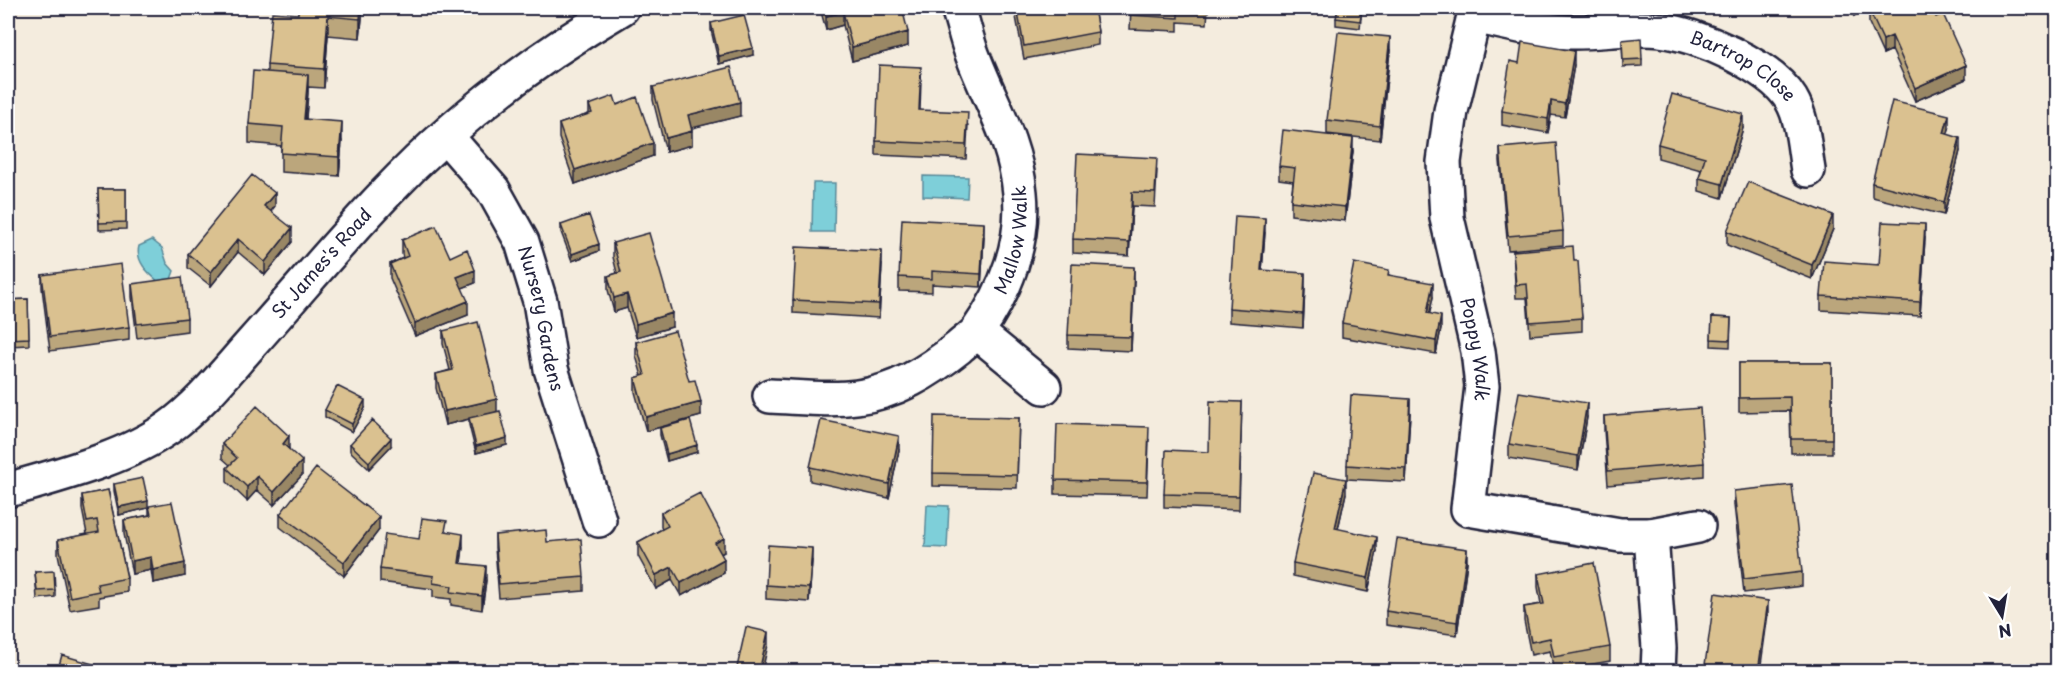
<svg xmlns="http://www.w3.org/2000/svg" width="2065" height="679" font-family="'Playpen Sans',sans-serif">
<style>
.water{fill:#7ecfd9;stroke:#598a9a;stroke-width:1.5}
.lines{fill:none;stroke-linecap:round;stroke-linejoin:round}
.minor-casing{stroke:#22223b;stroke-width:38}
.minor{stroke:#fff;stroke-width:33}
.wall{fill:#bba67c;stroke:#22223b;stroke-width:1.5}
.shaded-wall{fill:#998765;stroke:#22223b;stroke-width:1.5}
.building{fill:#dac190;stroke:#22223b;stroke-width:1.5}
.labels{text-anchor:middle;stroke-width:4.5;stroke-linejoin:round;paint-order:stroke}
.street-label{font-size:18px;fill:#22223b;stroke:#fff}
</style>
<rect width="100%" height="100%" fill="#f4ecde"/>
<filter id="ink" filterUnits="userSpaceOnUse"><feTurbulence type="fractalNoise" baseFrequency=".0167" numOctaves="2"/><feDisplacementMap in="SourceGraphic" scale="12" xChannelSelector="R" yChannelSelector="G"/><feConvolveMatrix kernelMatrix="1 2 1 2 8 2 1 2 1" color-interpolation-filters="sRGB"/></filter>
<g filter="url(#ink)">
<path class="water" d="M923,176L968,177L967,198L923,196Z
M813,183H835L834,232H812Z
M152,240L162,248L167,263L174,271L170,282H159C148,273 135,261 139,246Z
M927,505L949,506L947,548L925,547Z"/>
<g class="lines">
<g class="minor-casing">
<g id="minor">
<path id="s1" d="M1476,8L1451,111L1444,162L1447,218L1478,351L1482,386L1468,509L1620,535H1651L1659,648L1658,672"/>
<path id="s2" d="M1475,16C1506,23 1537,31 1569,32C1599,33 1630,26 1660,30C1697,34 1771,66 1791,99C1803,119 1804,147 1808,170"/>
<path id="s3" d="M446,136L493,190L522,242L540,301L551,369L599,520"/>
<path d="M977,332L1044,387"/>
<path id="s4" d="M770,396C798,397 829,401 857,397C896,392 928,372 958,348C964,342 973,337 978,330C1006,291 1025,241 1020,193C1015,138 989,101 971,51C966,37 963,22 958,8"/>
<path id="s5" d="M8,490C58,475 124,459 168,428C200,405 225,373 251,344C295,295 338,243 384,195C454,121 534,59 622,8"/>
<path d="M1651,535L1698,526"/>
</g>
</g>
<use href="#minor" class="minor"/>
</g>
<path class="wall" d="M363,8L360,38L328,35L324,88L308,87L306,119L342,141L339,176L281,172V146L249,143V124L267,72V65L298,14Z
M820,8H902L908,46L852,61L843,25L826,30Z
M1016,8H1094L1098,32V45L1024,59L1016,17Z
M1131,8H1208L1207,24L1178,22V31L1130,29Z
M1362,8L1360,28L1336,25V18Z
M1849,8H1866L1854,16Z
M1869,10L1966,79L1915,101L1892,50L1883,54L1869,23Z
M711,23L753,55L719,64L711,30Z
M1622,40L1642,59V66L1623,67Z
M1390,51L1380,140L1327,134V120Z
M1519,63L1574,65L1565,117L1551,115L1548,133L1502,125V111Z
M921,81L920,110L968,125L966,159L876,155V141Z
M653,87L740,116L691,128L692,145L666,152L653,100Z
M589,105H617L653,156L575,184L559,138V124L589,114Z
M1743,128L1722,198L1699,191V178L1701,170L1658,158V144Z
M1949,129L1947,134L1960,151L1944,215L1872,197V183Z
M1500,148L1563,231V245L1508,250L1500,161Z
M1353,151L1345,221L1291,215V201L1293,181L1279,179V166Z
M1157,171L1155,207L1132,206L1129,256L1073,253V239Z
M98,189H126V229L99,230Z
M275,206L271,211L292,242L265,275L238,252L211,286L188,268V254Z
M561,225L599,251L572,261L561,232Z
M1833,229L1812,279L1727,245V231Z
M1265,232L1262,270L1305,287L1303,328L1229,322V308Z
M984,237L981,287L932,284V292L899,291V277Z
M1925,238L1920,316L1821,310V296Z
M402,240L450,257L475,283L462,288L468,315L415,336L390,278V264L403,258L402,254Z
M613,243L672,327L636,337L627,308L614,312L608,290V276L617,273L613,257Z
M1513,251L1574,261L1582,318V331L1530,335L1527,298H1516Z
M882,265L879,318L793,313V300Z
M42,275L129,327V340L50,351L42,288Z
M1389,275L1433,297L1429,314L1441,329L1436,354L1342,337V323Z
M1134,280L1131,351L1068,348V335Z
M132,284L187,318V331L137,338L132,297Z
M28,299L29,345L8,346V300Z
M1712,317L1731,318L1730,347L1711,346Z
M443,331L497,412L507,445L476,453L469,425V419L445,425L436,388V374L450,370L443,344Z
M636,342L689,381L701,416L646,431L635,392V378L642,376L636,356Z
M1739,363H1832V453H1791L1790,411L1739,412Z
M1242,402L1239,510L1164,507V494L1209,452Z
M365,408L352,432L325,417V410Z
M1410,413L1406,482L1347,479V465Z
M1604,416L1704,463V476L1608,485L1604,430Z
M1587,417L1578,470L1509,458V444Z
M1019,418L1017,488L933,486V473Z
M660,428L697,452L667,461L660,435Z
M1149,440L1147,496L1055,494V480Z
M222,444L289,449L302,475L274,505L257,490L247,501L227,482V468L230,465L222,458Z
M350,444L391,446L369,469L350,451Z
M899,450L889,498L810,481V467Z
M114,484L148,508L119,515L114,491Z
M108,490L127,578V592L99,597V605L70,610L58,554V540L87,534L82,509V495Z
M1734,491L1802,572V586L1744,593L1734,505Z
M1346,493L1338,529L1377,551L1368,592L1293,576V563Z
M149,506L185,576L153,583L151,570L132,574L124,534V520L149,515Z
M661,513L724,552L721,554L724,573L681,596L672,580L656,589L638,556V542L662,529L661,527Z
M280,514L379,530L344,576L280,527Z
M447,531L463,547L461,563L486,580L482,610L451,605V599L433,597V589L380,582V569L419,539Z
M495,535L584,577V591L499,598L495,548Z
M812,561L809,602L766,599V585Z
M1467,562L1457,635L1386,625V611Z
M35,572L55,590V597L37,599Z
M1538,574L1610,647V661L1554,671L1550,651L1531,655L1524,621V607L1541,604L1538,587Z"/>
<path class="shaded-wall" d="M361,8H363L360,38V19Z
M1854,8H1866L1854,16Z
M843,12V25L826,30V16Z
M328,16V35L324,88V69Z
M908,32V46L852,61V47Z
M1892,36V50L1883,54V40Z
M1390,37V51L1380,140V126Z
M753,48V55L719,64V56Z
M1574,51V65L1565,117V104Z
M1966,65V79L1915,101V88Z
M308,75V94L304,138V119Z
M1551,101V115L1548,133V119Z
M740,102V116L688,129V115Z
M1743,114V128L1722,198V184Z
M1949,115V129L1944,147V133Z
M342,122V141L339,176V157Z
M692,131V145L666,152V138Z
M1353,138V151L1345,221V207Z
M1960,138V151L1944,215V202Z
M653,143V156L575,184V170Z
M1132,192V206L1129,256V242Z
M275,193V206L264,220V206Z
M1833,215V229L1812,279V265Z
M1265,218V232L1261,284V270Z
M984,223V237L981,287V274Z
M1925,224V238L1920,316V302Z
M292,228V242L265,275V262Z
M238,239V252L211,286V272Z
M599,244V251L572,261V254Z
M882,251V265L879,318V304Z
M1134,267V280L1131,351V337Z
M475,270V283L457,290V277Z
M1305,273V287L1303,328V314Z
M1433,283V297L1427,327V313Z
M627,294V308L614,312V298Z
M468,301V315L415,336V323Z
M672,313V327L636,337V324Z
M1441,316V329L1436,354V341Z
M497,399V412L445,425V411Z
M1410,399V413L1406,482V469Z
M365,400V408L352,432V424Z
M701,402V416L646,431V417Z
M1587,403V417L1578,470V456Z
M289,436V449L283,444Z
M899,436V450L889,498V484Z
M391,438V446L369,469V462Z
M507,438V445L476,453V446Z
M697,445V452L667,461V454Z
M302,461V475L274,505V492Z
M257,476V490L247,501V487Z
M1346,479V493L1335,542V528Z
M148,501V508L119,515V507Z
M379,517V530L344,576V562Z
M463,534V547L459,576V563Z
M1377,537V551L1368,592V578Z
M724,538V552L715,557V543Z
M812,548V561L809,602V588Z
M1467,549V562L1457,635V622Z
M151,557V570L132,574V561Z
M724,559V573L681,596V583Z
M185,563V576L153,583V570Z
M486,566V580L482,610V596Z
M672,567V580L656,589V575Z
M1768,601V614L1760,672H1758Z
M768,632V645L762,672H759Z"/>
<path class="building" d="M298,8H361L360,19L328,16L324,69L267,65L272,12L298,14Z
M824,8H902L908,32L852,47L843,12L826,16Z
M1017,8H1094L1098,32L1024,46Z
M1131,8H1207V10L1178,8V18L1130,15Z
M1338,8H1362L1360,21L1336,18Z
M1874,8H1932L1936,17L1943,14L1966,65L1915,88L1892,36L1883,40L1869,10Z
M744,15L753,48L719,56L711,23Z
M1338,32L1390,37L1380,126L1327,120Z
M1641,38L1642,59L1623,60L1622,40Z
M1522,42L1574,51L1565,104L1551,101L1548,119L1502,111L1510,61L1519,63Z
M879,65L921,67L919,110L968,112L966,145L876,141Z
M731,67L740,102L688,115L692,131L666,138L653,87Z
M253,71L308,75L304,119L342,122L339,157L281,153L283,127L249,124Z
M1672,94L1743,114L1722,184L1699,178L1705,157L1658,144Z
M614,96L617,105L637,97L653,143L575,170L559,124L592,113L589,105Z
M1892,101L1949,115L1944,133L1960,138L1944,202L1872,183Z
M1283,130L1353,138L1345,207L1291,201L1295,168L1279,166Z
M1556,143L1563,231L1508,236L1500,148Z
M1077,154L1157,158L1155,193L1132,192L1129,242L1073,239Z
M252,175L275,193L264,206L292,228L265,262L238,239L211,272L188,254Z
M1748,182L1833,215L1812,265L1727,231Z
M98,189H126V222L99,223Z
M589,215L599,244L572,254L561,225Z
M1235,216L1265,218L1261,270L1305,273L1303,314L1229,308Z
M902,219L984,223L981,274L932,271V279L899,277Z
M1882,222L1925,224L1920,302L1821,296L1824,261L1879,265Z
M436,226L450,257L467,249L475,270L457,277L468,301L415,323L390,264L408,256L402,240Z
M649,233L672,313L636,324L627,294L614,298L608,276L621,272L613,243Z
M1573,246L1574,261H1578L1582,318L1530,322L1527,284L1516,285L1513,251Z
M796,247L882,251L879,304L793,300Z
M1354,263L1389,270L1388,275L1433,283L1427,313L1441,316L1436,341L1342,323Z
M121,264L129,327L50,337L42,275Z
M1072,264L1134,267L1131,337L1068,335Z
M182,277L187,318L137,324L132,284Z
M28,299L29,338L8,339V300Z
M1712,317L1731,318L1730,340L1711,339Z
M478,322L497,399L445,411L436,374L453,370L443,331Z
M675,331L689,381L695,380L701,402L646,417L635,378L645,375L636,342Z
M1739,363H1832V439H1791L1790,397L1739,398Z
M337,386L365,400L352,424L325,410Z
M1519,392L1587,403L1578,456L1509,444Z
M1351,395L1410,399L1406,469L1347,465Z
M1210,401L1242,402L1239,496L1164,494L1166,450L1209,452Z
M257,406L289,436L283,444L302,461L274,492L257,476L247,487L227,468L237,458L222,444Z
M1700,408L1704,463L1608,471L1604,416Z
M500,411L507,438L476,446L469,418Z
M934,416L1019,418L1017,475L933,473Z
M372,420L391,438L369,462L350,444Z
M690,420L697,445L667,454L660,428Z
M821,420L899,436L889,484L810,467Z
M1057,424L1149,427L1147,482L1055,480Z
M316,468L379,517L344,562L280,514Z
M1313,473L1346,479L1335,528L1377,537L1368,578L1293,563Z
M143,478L148,501L119,507L114,484Z
M1792,485L1802,572L1744,579L1734,491Z
M108,490L127,578L97,584L99,591L70,597L58,540L99,532L97,520L87,522L82,495Z
M700,493L724,538L715,543L724,559L681,583L672,567L656,575L638,542L668,526L661,513Z
M172,502L185,563L153,570L151,557L132,561L124,520L151,515L149,506Z
M422,518L447,521L445,531L463,534L459,563L486,566L482,596L451,592L452,586L433,583L434,576L380,569L385,534L419,539Z
M546,530L547,542L581,539L584,577L499,584L495,535Z
M1397,539L1467,549L1457,622L1386,611Z
M768,545L812,548L809,588L766,585Z
M1594,563L1610,647L1554,657L1550,638L1531,642L1524,607L1544,604L1538,574Z
M54,571L55,590L37,591L35,572Z
M1715,593L1768,601L1758,672H1704Z
M746,627L768,632L759,672H736Z
M62,655L117,671V672H57Z
M572,664L573,672H516V670Z"/>
</g>
<g class="labels">
<g class="street-label">
<text dy="6" stroke="none"><textPath href="#s2" startOffset="278">Bartrop Close</textPath></text>
<text dy="6" stroke="none"><textPath href="#s4" startOffset="326">Mallow Walk</textPath></text>
<text dy="6" stroke="none"><textPath href="#s5" startOffset="398">St James's Road</textPath></text>
<text dy="6" stroke="none"><textPath href="#s3" startOffset="210">Nursery Gardens</textPath></text>
<text dy="6" stroke="none"><textPath href="#s1" startOffset="348">Poppy Walk</textPath></text>
</g>
</g>
<rect width="2065" height="679" fill="none" stroke="#fff" stroke-width="30"/>
<rect x="15" y="15" width="2035" height="649" fill="none" stroke="#22223b" stroke-width="2" filter="url(#ink)"/>
<g transform="translate(2002 616) rotate(169)" stroke="#ffffff" stroke-width="4.5" paint-order="stroke">
<path d="M0-4.5L10 22L0 15L-10 22Z" fill="#22223b"/>
<text y="-9" font-size="16" font-weight="bold" text-anchor="middle" fill="#22223b">N</text>
</g>
</svg>
